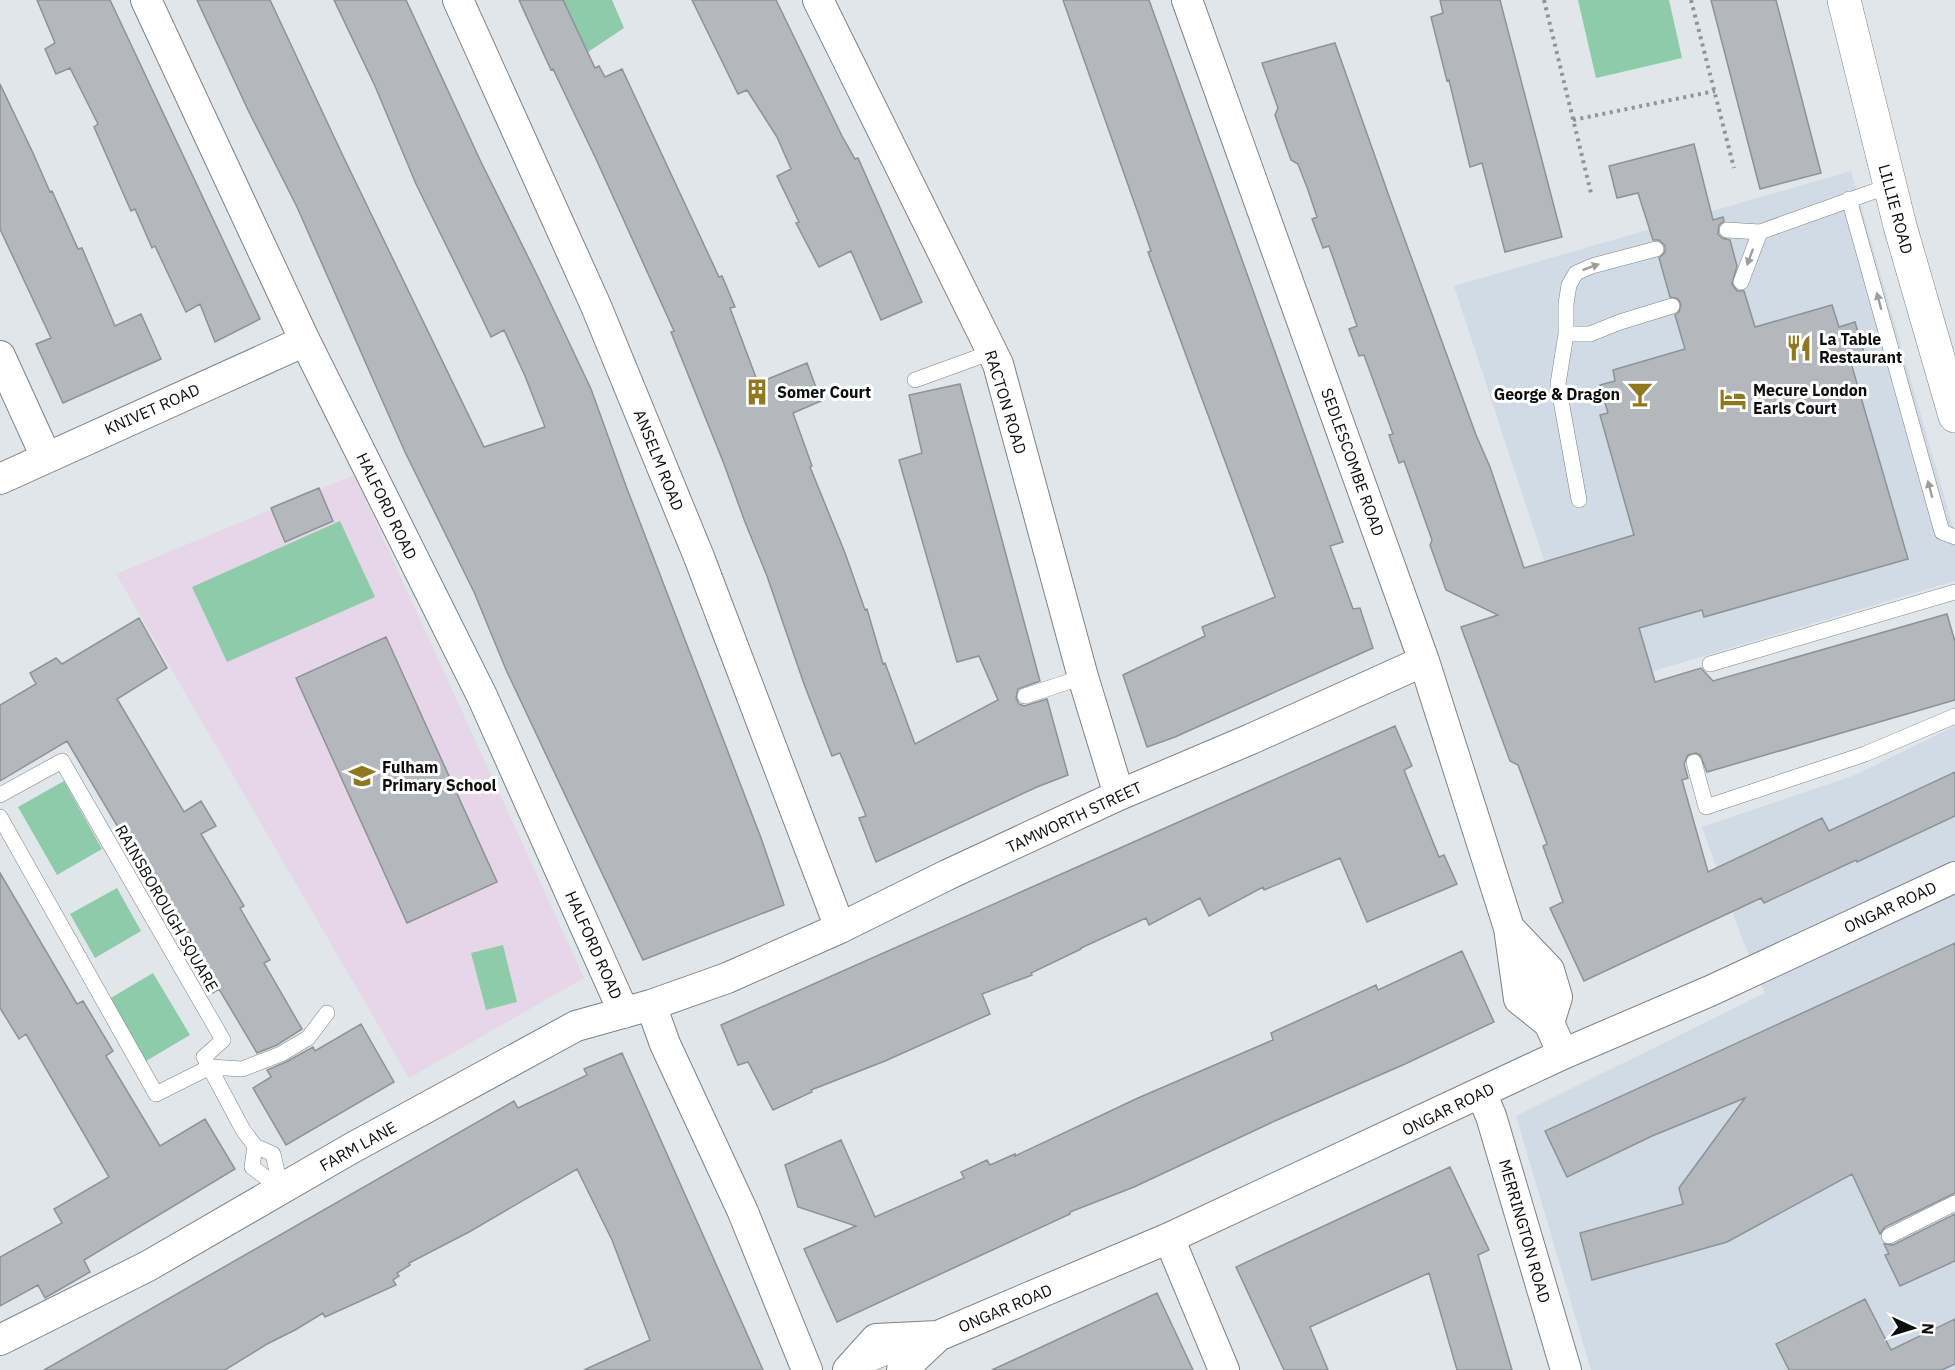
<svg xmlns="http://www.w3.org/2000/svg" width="1955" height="1370" font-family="'IBM Plex Sans',sans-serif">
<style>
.built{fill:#d0dbe5}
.education{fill:#e5d6e8}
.green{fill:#8ecba8}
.building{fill:#b4b8bd;stroke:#8d9296;stroke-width:1.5}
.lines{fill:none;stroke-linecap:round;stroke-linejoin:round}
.service-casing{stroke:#7e8286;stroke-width:16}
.minor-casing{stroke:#7e8286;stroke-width:32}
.primary-casing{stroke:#7e8286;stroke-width:34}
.path{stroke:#909498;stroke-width:4;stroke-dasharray:3 4.5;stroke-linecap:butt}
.service{stroke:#fff;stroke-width:15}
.minor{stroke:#fff;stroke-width:30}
.primary{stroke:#fff;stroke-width:33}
.oneway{fill:#9e9e9f}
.labels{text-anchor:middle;stroke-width:6;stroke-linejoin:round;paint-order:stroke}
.street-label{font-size:16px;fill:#0c0d0f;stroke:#fff}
.poi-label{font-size:16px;font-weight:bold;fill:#0c0d0f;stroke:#fff;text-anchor:start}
</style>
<rect width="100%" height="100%" fill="#e1e6eb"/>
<path class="built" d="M1851,171L1955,534V581L1587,691L1454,286Z
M1955,726V1370H1591L1516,1116L1765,993L1741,936L1702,827L1855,775Z"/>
<path class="education" d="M354,475L584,978L409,1078L116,574Z"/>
<path class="green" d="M563,0H612L624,28L588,52Z
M1578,0H1669L1682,58L1596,78Z
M340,521L375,597L227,662L192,587Z
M64,781L102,849L57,875L18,807Z
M117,888L141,931L95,958L70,914Z
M503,945L517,1002L486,1010L471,953Z
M153,973L190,1035L146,1061L109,999Z"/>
<path class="building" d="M37,0H110L260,319L215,342L200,304L186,312L155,246L152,248L135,209L131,211L94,127L98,124L70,68L56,74L45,49L55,43Z
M197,0H270L343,156L484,447L545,427L525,376L504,330L491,337L479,312L416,184L375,86L334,0H406L481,162L538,277L591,389L626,486L761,838L784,905L643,960L507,672L474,592L405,452L297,207L248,110Z
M519,0H563L595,68L599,66L605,77L622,69L719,277L722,276L735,307L730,308L758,383L807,363L821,401L793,413L812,466L810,467L845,553L865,610L867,609L883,664L885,663L915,744L998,700L979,656L957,662L899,460L922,453L909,395L960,384L1040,681L1018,689L1016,698L1019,704L1024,706L1047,699L1068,775L1037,787L876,862L859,818L866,816L840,753L832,756L804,684L767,576L745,522L724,464L671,332L674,331L596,159L553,69L551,70Z
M692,0H776L842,136L855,159L858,158L922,302L881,320L851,251L819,267L796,223L799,222L777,176L791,169L777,137L747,90L738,94Z
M1063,0H1149L1343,542L1330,546L1353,609L1360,608L1373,648L1175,737L1147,747L1123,675L1205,636L1202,627L1275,597L1148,252L1151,251L1139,216Z
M1440,0H1500L1562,237L1505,252L1482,163L1470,167L1449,80L1447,81L1431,17L1443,13Z
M1711,0H1776L1821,173L1760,189Z
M1335,43L1390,199L1476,435L1490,467L1524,568L1634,535L1600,415L1608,413L1600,385L1615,381L1613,370L1685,349L1675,315L1679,312L1681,304L1678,299L1670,297L1659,258L1665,252V246L1659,240H1653L1638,193L1617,198L1609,166L1694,144L1713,220L1723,217L1724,221L1719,225L1718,234L1722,238L1730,240L1737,266L1732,284L1737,291H1744L1755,327L1832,305L1839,327L1855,322L1866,359L1851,363L1908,559L1704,617L1702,610L1639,628L1655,682L1701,668L1713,681L1947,614L1955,642V700L1707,772L1700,755L1696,753L1688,755L1684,764L1688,778L1682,780L1708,872L1822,818L1829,831L1955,772V816L1857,862L1856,860L1764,903L1761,898L1584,981L1550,908L1563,902L1543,846L1547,844L1518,765L1510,761L1461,627L1498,615L1446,590L1430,545L1432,540L1404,461L1399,463L1389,435L1393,434L1364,355L1359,356L1349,329L1357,326L1329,246L1323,248L1312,219L1317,217L1308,190L1298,164L1291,160L1275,115L1278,108L1262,63Z
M0,84L33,153L50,192L52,191L78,249L82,248L115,326L141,314L161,359L63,403L36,344L51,338L0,229Z
M319,488L333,521L285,542L271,508Z
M139,618L167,668L117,699L184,812L201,801L216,826L201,834L244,906L240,908L270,960L264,963L302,1029L277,1045L257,1053L219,989L213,993L184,942L190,937L133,841L128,844L67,741L0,781V705L36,684L30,673L56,658L62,664Z
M386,637L497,882L407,923L296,678Z
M1395,726L1412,766L1404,770L1439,857L1444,855L1457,884L1367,922L1340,858L1264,890L1263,887L1209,916L1200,898L1149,925L1146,918L1081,948V949L1031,973L1032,975L982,994L990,1014L885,1061L811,1090L812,1092L773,1110L748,1062L738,1065L721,1025Z
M0,873L77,1004L83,1001L113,1051L106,1056L160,1146L205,1119L235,1169L84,1260L90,1272L45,1298L38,1285L0,1306V1257L62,1223L54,1209L109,1177L26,1034L19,1039L0,1008Z
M1955,943V1193L1885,1227L1880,1234L1852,1174L1727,1242L1592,1280L1580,1233L1683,1204L1679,1188L1745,1098L1652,1136L1567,1177L1545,1131Z
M1462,951L1494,1022L1405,1064L1277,1120L1134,1187L1070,1212V1214L837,1322L804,1249L856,1226L798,1207L785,1165L841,1140L875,1217L964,1178L961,1172L987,1160L990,1165L1015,1154V1156L1138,1098L1273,1040L1271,1033L1376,985L1378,990Z
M361,1024L394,1082L286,1145L253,1088L271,1077L267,1070L286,1062L313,1047L315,1051Z
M622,1053L763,1370H584L650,1340L612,1240L577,1169L469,1232L409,1263L410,1265L397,1273L399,1276L393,1280L396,1285L325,1317L323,1313L295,1330L267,1344L225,1370H44L514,1101L518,1108L587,1075L584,1069Z
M1450,1167L1489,1250L1478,1255L1512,1370H1457L1429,1273L1310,1327L1328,1370H1284L1236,1267Z
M1955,1214V1261L1900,1286L1885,1255L1889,1254L1884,1244L1893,1245Z
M1157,1293L1193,1370H992Z
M1865,1299L1891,1350L1955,1319V1364L1942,1370H1789L1776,1344Z"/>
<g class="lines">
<g class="service-casing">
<path id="service" d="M1849,199L1942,532L1955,537
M1727,230L1760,232L1889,186
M1741,282L1760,232
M1566,334H1590L1620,322L1672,306
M915,380L992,352
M1579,500L1558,384L1566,334V304L1569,285L1576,273L1592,266L1656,249
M1710,664L1955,592
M1025,696L1083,677
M1694,762L1706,807L1865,754L1955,716
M0,795L62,761L223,1040L204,1057L243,1130L255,1146
M0,817L156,1094L210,1067L242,1069L281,1054L308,1038L327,1013
M1523,958C1531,975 1535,993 1543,1011
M255,1146L273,1154L281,1189L252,1167Z
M1889,1236L1955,1203
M856,1370L914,1346"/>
</g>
<g class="minor-casing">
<path id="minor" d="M146,0L305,341L482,696L624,1013
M458,0L596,306L699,557L840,928
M818,0L998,364L1083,677L1119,795
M1187,0L1424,661L1509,928L1519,999L1549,1023L1563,1054
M0,356L46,457
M0,479L305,341
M1509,928L1549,970L1557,997L1549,1023
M651,1005L665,1044L743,1212L807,1370
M1481,1093L1491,1116L1566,1370
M1169,1238L1224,1370
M0,1340L148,1266L352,1148L576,1026L651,1005L727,978L840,928L947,875L1119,795L1251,739L1424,661
M848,1370L876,1339L938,1336L1169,1238L1563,1054L1710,991L1955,877
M902,1370L938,1336"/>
</g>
<g class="primary-casing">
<path id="primary" d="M1844,0L1900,226L1955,416"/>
</g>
<path class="path" d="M1544,0L1591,193
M1691,0L1734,168
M1573,120L1715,91"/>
<use href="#service" class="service"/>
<use href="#minor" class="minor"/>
<use href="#primary" class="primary"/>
</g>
<defs><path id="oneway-solid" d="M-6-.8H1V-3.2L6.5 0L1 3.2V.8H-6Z" transform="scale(1.5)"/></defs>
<g class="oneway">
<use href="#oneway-solid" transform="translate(1750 257) rotate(110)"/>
<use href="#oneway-solid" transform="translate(1591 267) rotate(-20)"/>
<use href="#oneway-solid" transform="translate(1879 301) rotate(-105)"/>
<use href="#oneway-solid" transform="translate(1930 489) rotate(-105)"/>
</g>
<defs>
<g id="restaurant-bare" transform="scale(2.07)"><path d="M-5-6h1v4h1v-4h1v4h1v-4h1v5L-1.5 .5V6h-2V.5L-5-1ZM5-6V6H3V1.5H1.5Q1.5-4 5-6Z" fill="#91781e" stroke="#fff" stroke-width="2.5" paint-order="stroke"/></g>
<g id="building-bare" transform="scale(2.07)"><path d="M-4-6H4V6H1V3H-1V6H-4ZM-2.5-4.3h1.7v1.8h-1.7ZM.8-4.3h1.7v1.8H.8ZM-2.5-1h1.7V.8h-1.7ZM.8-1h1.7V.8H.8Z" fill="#91781e" stroke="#fff" stroke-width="2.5" paint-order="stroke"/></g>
<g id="bar-bare" transform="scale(2.07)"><path d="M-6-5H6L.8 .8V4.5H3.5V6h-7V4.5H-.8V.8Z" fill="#91781e" stroke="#fff" stroke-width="2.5" paint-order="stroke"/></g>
<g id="hotel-bare" transform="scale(2.07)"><path d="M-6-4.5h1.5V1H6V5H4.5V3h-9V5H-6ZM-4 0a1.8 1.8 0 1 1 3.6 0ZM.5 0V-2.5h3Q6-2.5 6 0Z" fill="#91781e" stroke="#fff" stroke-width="2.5" paint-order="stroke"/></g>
<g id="school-bare" transform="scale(2.07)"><path d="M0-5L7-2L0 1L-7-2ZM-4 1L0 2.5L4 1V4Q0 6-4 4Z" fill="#91781e" stroke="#fff" stroke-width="2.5" paint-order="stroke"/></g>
</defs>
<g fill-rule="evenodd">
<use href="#restaurant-bare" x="1799" y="348"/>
<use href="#building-bare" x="757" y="392"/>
<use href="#bar-bare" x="1640" y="394"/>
<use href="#hotel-bare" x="1733" y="399"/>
<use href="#school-bare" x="362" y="776"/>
</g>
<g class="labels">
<g class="street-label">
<text transform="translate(1896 209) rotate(75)" y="6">LILLIE ROAD</text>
<text transform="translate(1006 402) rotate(73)" y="6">RACTON ROAD</text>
<text transform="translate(152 409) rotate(-24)" y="6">KNIVET ROAD</text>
<text transform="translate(659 460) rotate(68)" y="6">ANSELM ROAD</text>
<text transform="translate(1353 462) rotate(70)" y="6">SEDLESCOMBE ROAD</text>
<text transform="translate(387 506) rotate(64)" y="6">HALFORD ROAD</text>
<text transform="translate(1074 817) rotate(-25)" y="6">TAMWORTH STREET</text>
<text transform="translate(1890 907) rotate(-25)" y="6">ONGAR ROAD</text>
<text transform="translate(167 908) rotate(60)" y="6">RAINSBOROUGH SQUARE</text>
<text transform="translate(594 945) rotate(66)" y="6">HALFORD ROAD</text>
<text transform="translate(1448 1109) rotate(-26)" y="6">ONGAR ROAD</text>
<text transform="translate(358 1146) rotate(-29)" y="6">FARM LANE</text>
<text transform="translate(1525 1231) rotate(74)" y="6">MERRINGTON ROAD</text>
<text transform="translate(1005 1308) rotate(-23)" y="6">ONGAR ROAD</text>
</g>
<g class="poi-label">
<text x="1819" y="345">La Table<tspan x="1819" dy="18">Restaurant</tspan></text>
<text x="1753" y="396">Mecure London<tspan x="1753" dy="18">Earls Court</tspan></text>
<text x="777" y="398">Somer Court</text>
<text x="1620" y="400" text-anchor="end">George &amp; Dragon</text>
<text x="382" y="773">Fulham<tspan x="382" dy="18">Primary School</tspan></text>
</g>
</g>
<g transform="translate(1913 1328) rotate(94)" stroke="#ffffff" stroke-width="4.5" paint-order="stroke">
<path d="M0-4.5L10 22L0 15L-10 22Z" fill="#0c0d0f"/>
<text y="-9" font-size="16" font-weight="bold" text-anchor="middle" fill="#0c0d0f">N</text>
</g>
</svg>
